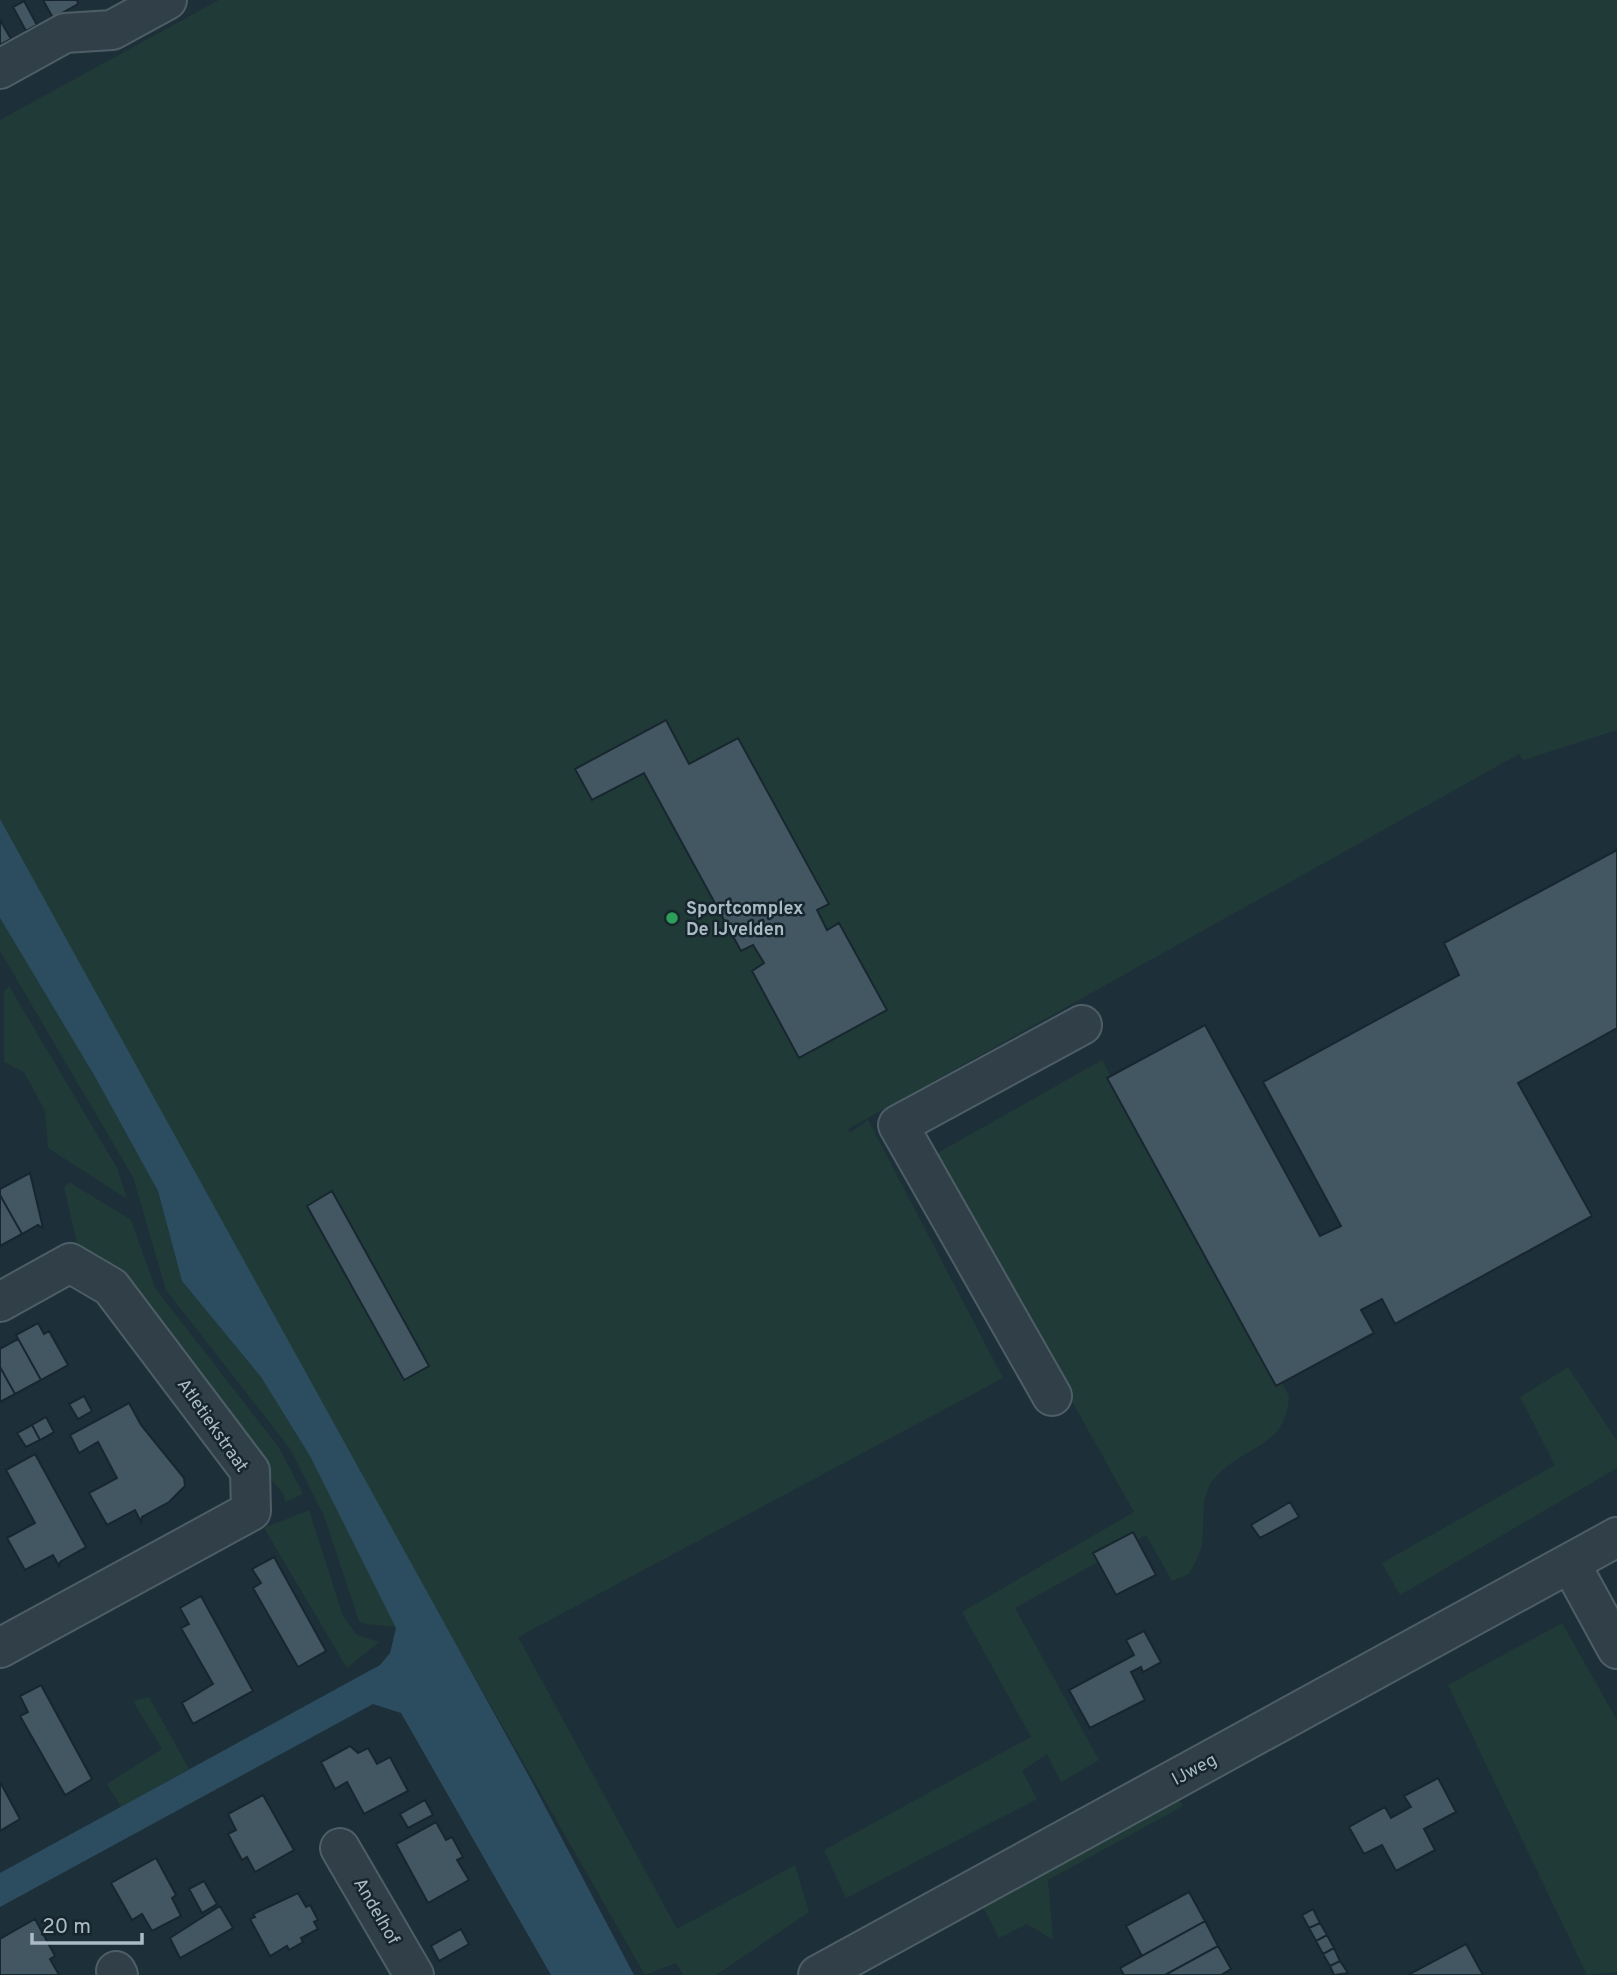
<svg xmlns="http://www.w3.org/2000/svg" width="1617" height="1975" font-family="Overpass,sans-serif">
<style>
.green{fill:#203b37}
.water{fill:#2c4d5f}
.building{fill:#435763;stroke:#18272f;stroke-width:2}
.lines{fill:none;stroke-linecap:round;stroke-linejoin:round}
.minor-casing{stroke:#4e5e67;stroke-width:42}
.minor{stroke:#314048;stroke-width:38}
.leisure-dot{fill:#2e9e5b;stroke:#17252d;stroke-width:2.5}
.labels{text-anchor:middle;stroke-width:5;stroke-linejoin:round;paint-order:stroke}
.poi-label{font-size:18px;font-weight:bold;fill:#aabbc6;stroke:#17252d;text-anchor:start}
.street-label{font-size:18px;fill:#aabbc6;stroke:#17252d}
</style>
<rect width="100%" height="100%" fill="#1d2f38"/>
<path class="green" d="M219,0H1617V730L1523,760L1519,754L848,1129L850,1133L868,1120L1003,1378L518,1637L677,1929L795,1865L809,1912L716,1975H683L676,1963L645,1975L0,847V120Z
M0,918L94,1075L158,1191L182,1281L261,1377L310,1456L396,1627L367,1624L359,1621L324,1516L291,1450L166,1290L133,1177L0,951Z
M9,986L117,1168L127,1199L48,1148L45,1111L24,1072L4,1062V992Z
M1102,1060L1289,1396C1287,1449 1241,1445 1213,1480C1199,1498 1205,1523 1202,1544C1200,1554 1194,1565 1189,1574L1172,1581L1146,1535L1015,1608L1099,1760L1061,1782L1047,1754L1022,1771L1037,1799L846,1898L824,1850L1031,1737L962,1612L1134,1512L934,1155Z
M69,1182L131,1220L155,1288L280,1449L303,1494L285,1502L284,1495L125,1298L78,1247L64,1187Z
M1568,1367L1617,1441V1468L1400,1595L1382,1563L1555,1465L1520,1397Z
M309,1510L343,1616L357,1635L379,1642L347,1668L264,1528Z
M1562,1623L1617,1720V1972L1587,1975L1448,1685Z
M149,1697L189,1769L121,1807L107,1784L162,1749L133,1701Z
M1171,1789L1183,1806L1048,1880L1053,1940L1027,1924L999,1938L977,1895Z"/>
<path class="water" d="M0,819L531,1780L634,1975H551L401,1713L373,1704L0,1907V1873L380,1665L390,1653L396,1628L310,1456L261,1377L182,1281L158,1191L94,1075L0,918Z"/>
<path class="building" d="M43,0H77L78,4L53,18Z
M24,1L37,25L26,31L13,7Z
M0,20L11,39L0,45Z
M666,720L689,764L738,738L829,904L817,910L827,930L839,923L887,1010L799,1058L752,971L764,963L753,945L741,951L644,773L592,800L575,769Z
M1617,850V1028L1518,1083L1592,1216L1395,1324L1382,1299L1361,1310L1374,1333L1276,1386L1107,1078L1205,1025L1320,1236L1341,1226L1263,1082L1459,975L1444,943Z
M30,1173L43,1228L38,1225L22,1234L0,1195V1189Z
M332,1191L429,1366L404,1380L307,1206Z
M0,1195L22,1234L0,1246Z
M38,1323L44,1334L49,1331L68,1365L41,1380L16,1335Z
M16,1335L41,1380L15,1394L0,1367V1349L18,1339Z
M0,1367L15,1394L0,1402Z
M84,1396L92,1411L78,1419L69,1404Z
M129,1403L141,1425L184,1478L185,1486L169,1502L142,1517L141,1522L135,1510L107,1525L89,1493L117,1478L98,1442L79,1453L70,1435Z
M46,1417L54,1432L40,1440L32,1425Z
M32,1425L40,1440L26,1447L17,1433Z
M35,1454L86,1547L60,1562L59,1566L53,1555L25,1570L7,1538L35,1523L6,1470Z
M1290,1502L1299,1517L1260,1538L1251,1525Z
M1133,1532L1156,1575L1116,1595L1093,1553Z
M274,1557L326,1651L298,1667L253,1588L261,1583L252,1569Z
M201,1596L253,1691L193,1724L182,1703L213,1684L181,1628L189,1624L180,1608Z
M1144,1631L1161,1662L1143,1672L1141,1667L1131,1672L1145,1700L1090,1728L1069,1690L1134,1655L1126,1640Z
M41,1685L92,1779L65,1795L20,1716L28,1712L20,1696Z
M350,1746L358,1753L368,1748L377,1764L390,1757L408,1791L364,1814L347,1782L335,1789L321,1762Z
M1438,1778L1456,1812L1424,1829L1435,1850L1396,1871L1382,1845L1364,1854L1349,1827L1385,1807L1391,1818L1411,1807L1404,1796Z
M0,1782L20,1819L0,1831Z
M263,1795L294,1850L255,1872L247,1857L242,1860L228,1834L236,1830L228,1814Z
M425,1800L433,1815L408,1828L400,1814Z
M436,1822L446,1840L452,1837L463,1857L457,1860L469,1880L428,1903L396,1844Z
M156,1858L176,1895L172,1898L181,1916L152,1931L142,1914L132,1920L111,1883Z
M204,1881L217,1904L202,1913L189,1889Z
M1189,1892L1205,1921L1142,1956L1126,1926Z
M298,1893L306,1907L310,1905L318,1920L314,1922L318,1929L301,1938L303,1942L289,1950L287,1946L270,1956L250,1919L255,1917L253,1914Z
M220,1906L233,1928L180,1958L170,1938Z
M1313,1909L1320,1923L1309,1928L1302,1915Z
M35,1919L55,1956L50,1959L59,1975H0V1939Z
M1205,1921L1218,1946L1165,1975H1124L1120,1968Z
M1320,1923L1327,1935L1316,1941L1309,1928Z
M461,1929L469,1944L439,1961L431,1946Z
M1327,1935L1334,1948L1323,1954L1316,1941Z
M1466,1944L1483,1975H1408Z
M1218,1946L1231,1969L1221,1975H1165Z
M1334,1948L1340,1961L1330,1966L1323,1954Z
M1340,1961L1348,1973L1334,1975L1330,1966Z"/>
<g class="lines">
<g class="minor-casing">
<path id="minor" d="M0,69L65,33L112,30L167,0
M0,1302L70,1263L111,1287L250,1471L251,1511L0,1648
M1052,1396L898,1125L1082,1025
M1570,1563L1617,1649
M340,1848L414,1975
M116,1971L118,1975
M818,1975L1617,1537"/>
</g>
<use href="#minor" class="minor"/>
</g>
<circle class="leisure-dot" cx="672" cy="918" r="7"/>
<g class="labels">
<g class="poi-label">
<text x="686" y="914">Sportcomplex<tspan x="686" dy="21">De IJvelden</tspan></text>
</g>
<g class="street-label">
<text transform="translate(213 1425) rotate(55)" y="6">Atletiekstraat</text>
<text transform="translate(1194 1769) rotate(-28)" y="6">IJweg</text>
<text transform="translate(377 1911) rotate(60)" y="6">Andelhof</text>
</g>
</g>
<path d="M32 1933v10h110v-10" fill="none" stroke="#aabbc6" stroke-width="3.5"/>
<text x="42" y="1933" font-size="21" fill="#aabbc6" stroke="#17252d" stroke-width="5" paint-order="stroke">20 m</text>
</svg>
